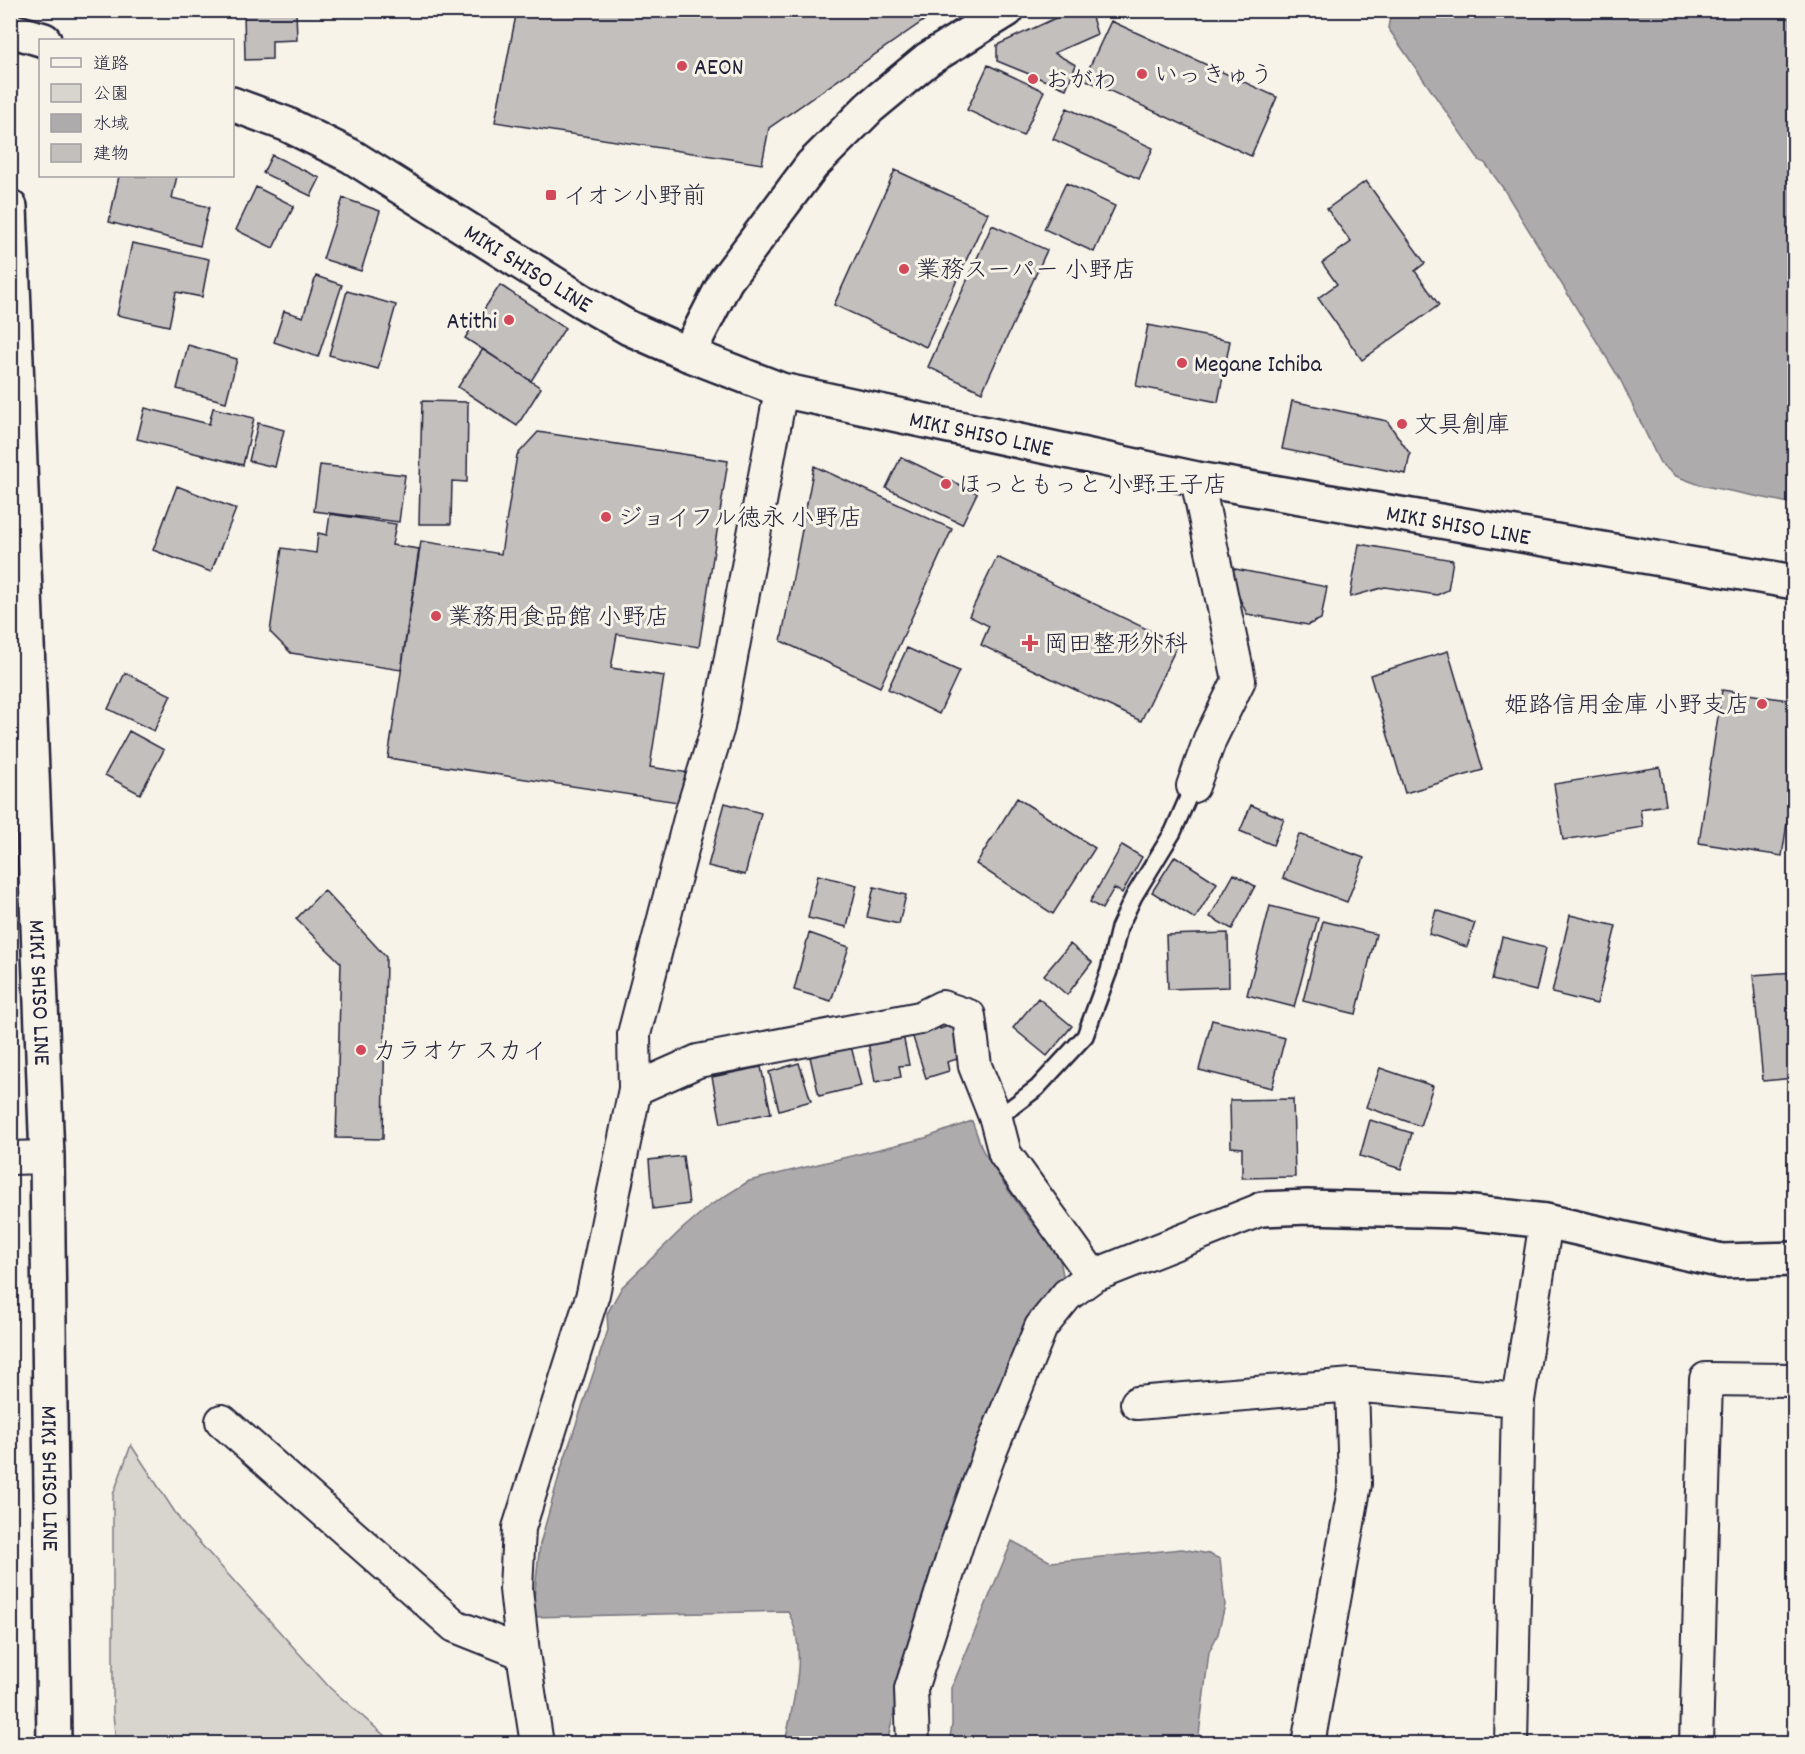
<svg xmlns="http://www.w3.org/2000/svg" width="1805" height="1754" font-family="Dekko,'Klee One',sans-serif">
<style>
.green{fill:#d8d5cf;stroke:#7d7c85;stroke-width:1.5}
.water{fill:#aeabad;stroke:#76747f;stroke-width:1.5}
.building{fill:#c2bfbd;stroke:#22223b;stroke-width:1.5}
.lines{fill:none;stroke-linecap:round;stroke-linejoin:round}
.lane-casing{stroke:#22223b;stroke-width:20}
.street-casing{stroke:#22223b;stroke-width:36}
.secondary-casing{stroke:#22223b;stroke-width:38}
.primary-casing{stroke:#22223b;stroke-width:38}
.lane{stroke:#f7f3e8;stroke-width:15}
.street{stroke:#f7f3e8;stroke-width:32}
.secondary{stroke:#f7f3e8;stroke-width:33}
.primary{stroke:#f7f3e8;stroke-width:33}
.poi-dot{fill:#d1495b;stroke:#f7f3e8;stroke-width:2}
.labels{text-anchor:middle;stroke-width:6;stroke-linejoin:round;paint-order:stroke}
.poi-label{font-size:24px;fill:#22223b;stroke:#f7f3e8;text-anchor:start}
.street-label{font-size:24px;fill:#22223b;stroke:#f7f3e8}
</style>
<rect width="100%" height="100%" fill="#f7f3e8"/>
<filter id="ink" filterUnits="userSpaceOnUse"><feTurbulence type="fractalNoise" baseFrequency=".0167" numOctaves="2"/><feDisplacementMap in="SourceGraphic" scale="12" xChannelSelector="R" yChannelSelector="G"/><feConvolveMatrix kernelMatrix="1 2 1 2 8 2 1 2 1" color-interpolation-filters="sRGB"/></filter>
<g filter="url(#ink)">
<path class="green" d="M131,1445L182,1523L330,1688L393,1743H116L113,1714V1495Z"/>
<path class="water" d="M1391,10L1794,11V504L1700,485L1676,476L1660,463L1621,381L1503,188L1485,163L1480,161L1388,28Z
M972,1121L983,1151L1004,1184L1029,1219L1059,1254L1063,1275L1029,1349L904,1666L887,1743H785C793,1701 809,1651 788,1611L532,1617L540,1544L561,1469L608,1330L607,1314L622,1287L681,1230L709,1206L749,1181L925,1138Z
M1012,1541L1051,1562L1182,1549L1209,1554L1220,1559L1225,1605L1218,1634L1209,1652L1198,1743H949L952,1725V1687Z"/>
<path class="building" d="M244,10H296L297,40L272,41V59L245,60Z
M517,10H939L769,128L762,164L495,122Z
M1073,10H1090L1097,34L1054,53L1076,65L1066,89L997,61V45Z
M1111,21L1277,97L1251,156L1084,79Z
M988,65L1044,91L1023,136L967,110Z
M1067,108L1153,148L1139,179L1053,139Z
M272,155L320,178L311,196L263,173Z
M895,170L988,213L926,347L834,305Z
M119,176H177L172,198L209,207L200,246L109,222Z
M1366,181L1425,263L1415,271L1439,305L1362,360L1318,298L1337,284L1322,263L1351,242L1327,209Z
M1066,183L1115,206L1094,252L1044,229Z
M256,187L294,206L273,248L236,230Z
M343,198L380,211L361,271L323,259Z
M992,225L1047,250L982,392L928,367Z
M132,243L209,259L202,297L176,292L169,326L117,315Z
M316,276L342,285L318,357L274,342L284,311L303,317Z
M500,285L565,328L531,381L465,338Z
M347,291L396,305L378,369L329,355Z
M1148,325L1230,341L1218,402L1136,386Z
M188,345L237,359L226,402L177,389Z
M483,349L541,388L517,426L458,387Z
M422,401L468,402L467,482L452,481L451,524H419Z
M1292,401L1387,421L1410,454L1406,474L1282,449Z
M145,408L209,424L213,408L254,418L243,465L137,439Z
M258,423L284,430L275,467L249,461Z
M538,432L728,461L699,647L617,634L611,668L664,676L650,767L690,773L684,803L388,758L421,541L501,554L517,455Z
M901,457L977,493L962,524L886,488Z
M320,465L405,475L399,522L314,511Z
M814,466L952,529L880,687L781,641Z
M177,486L236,509L211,572L153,550Z
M330,514L396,524L392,545L419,549L401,670L291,653L270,632L282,548L316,553L318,533L327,535Z
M1359,544L1453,560L1448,590L1437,595L1385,587L1350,597Z
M997,557L1178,644L1141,721L981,645L989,626L969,616Z
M1225,567L1327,587L1321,619L1308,625L1247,614Z
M907,648L959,671L939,714L888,689Z
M1448,651L1483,770L1405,793L1370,675Z
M125,673L171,695L154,731L108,709Z
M1722,690L1794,701V777L1782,856L1699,843Z
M129,731L164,750L140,794L105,775Z
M1660,767L1666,805L1640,809L1643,827L1563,840L1554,784Z
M1017,798L1095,848L1053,914L976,864Z
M725,803L761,813L745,875L708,866Z
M1251,805L1284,819L1273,845L1240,831Z
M1299,834L1364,858L1347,902L1283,878Z
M1122,845L1142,857L1122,893L1114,888L1102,909L1090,902Z
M1175,856L1217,883L1195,919L1152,892Z
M1234,874L1255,886L1232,929L1210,917Z
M818,875L857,885L847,927L808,918Z
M874,887L906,895L899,924L867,917Z
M324,890L386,957L383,1139L336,1138L341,963L296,919Z
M1270,906L1318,918L1294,1007L1247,995Z
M1436,910L1475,923L1467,947L1429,934Z
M1570,915L1616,926L1597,1004L1552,993Z
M1323,921L1376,934L1356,1014L1303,1001Z
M809,933L849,947L831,1001L794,990Z
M1228,933L1229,987L1168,989L1166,935Z
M1502,937L1546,948L1536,991L1492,980Z
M1070,944L1092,962L1067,995L1044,975Z
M1794,972V1078L1763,1081L1753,975Z
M1038,998L1072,1026L1047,1056L1013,1028Z
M938,1019L940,1029L954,1024L964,1057L947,1062L949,1071L926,1078L910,1028Z
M1212,1020L1285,1038L1272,1088L1199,1070Z
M903,1035L909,1065L899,1066L901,1077L875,1082L868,1042Z
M851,1046L861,1086L819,1096L810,1057Z
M799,1063L811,1101L779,1110L769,1072Z
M761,1067L771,1113L721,1123L712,1077Z
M1380,1068L1433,1086L1420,1126L1366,1107Z
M1293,1099L1295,1177L1242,1178V1148L1231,1147L1230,1100Z
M1370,1120L1412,1133L1401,1169L1360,1156Z
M683,1156L689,1204L653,1209L649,1160Z"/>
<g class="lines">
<g class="lane-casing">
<path id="lane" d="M996,1119L1037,1088L1085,1036L1109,971L1119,928L1134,896L1173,832L1193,786"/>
</g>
<g class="street-casing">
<path id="street" d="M1193,786L1210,739L1239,680L1197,479
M635,1089L698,1061L920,1018L942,1007L969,1016L975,1066L996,1119L1005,1154L1093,1276
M10,1158L47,1157
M1137,1403L1352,1385L1518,1400
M222,1421L455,1626L523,1653
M537,1744L523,1653L516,1589L519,1528L593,1294L635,1089L634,1034L692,811L718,727L781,390
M913,1744L911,1689L957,1544L991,1450L1041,1327L1067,1295L1093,1276L1262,1209
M1308,1744L1355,1484L1352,1385
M1511,1744L1518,1400L1546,1221
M1696,1744L1706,1379L1794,1380"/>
</g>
<g class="secondary-casing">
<path id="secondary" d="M688,354L726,280L812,165L870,107L928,59L1007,10
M1262,1209L1307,1207L1455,1211L1546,1221L1722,1261L1794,1259"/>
</g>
<g class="primary-casing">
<g id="primary">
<path d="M10,30L44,40"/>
<path id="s1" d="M232,104L286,124L351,156L582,301L629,328L688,354L781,390L1197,479L1794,582"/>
<path id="s2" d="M10,207L47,1157L54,1744"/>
</g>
</g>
<use href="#lane" class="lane"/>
<use href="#street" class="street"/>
<use href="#secondary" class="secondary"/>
<use href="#primary" class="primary"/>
</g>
</g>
<g class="poi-dot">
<circle cx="682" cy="66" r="6"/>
<circle cx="1142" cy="74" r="6"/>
<circle cx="1033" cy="79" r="6"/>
<rect x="545" y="189" width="12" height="12" rx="3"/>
<circle cx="904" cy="269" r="6"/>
<circle cx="509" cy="320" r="6"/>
<circle cx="1182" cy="363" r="6"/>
<circle cx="1402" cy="424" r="6"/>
<circle cx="946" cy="484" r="6"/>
<circle cx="606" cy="517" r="6"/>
<circle cx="436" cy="616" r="6"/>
<path d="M1027 634h6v6h6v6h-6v6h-6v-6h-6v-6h6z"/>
<circle cx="1762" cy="704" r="6"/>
<circle cx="361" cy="1050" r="6"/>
</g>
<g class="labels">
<g class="poi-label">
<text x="694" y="74">AEON</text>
<text x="1154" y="82">いっきゅう</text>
<text x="1045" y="87">おがわ</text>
<text x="563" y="203">イオン小野前</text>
<text x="916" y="277">業務スーパー 小野店</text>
<text x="497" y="328" text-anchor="end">Atithi</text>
<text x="1194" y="371">Megane Ichiba</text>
<text x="1414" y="432">文具創庫</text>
<text x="958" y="492">ほっともっと 小野王子店</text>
<text x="618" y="525">ジョイフル徳永 小野店</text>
<text x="448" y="624">業務用食品館 小野店</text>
<text x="1044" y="651">岡田整形外科</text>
<text x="1750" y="712" text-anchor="end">姫路信用金庫 小野支店</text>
<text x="373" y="1058">カラオケ スカイ</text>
</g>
<g class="street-label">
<text dy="8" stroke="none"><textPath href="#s1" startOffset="340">MIKI SHISO LINE</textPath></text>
<text dy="8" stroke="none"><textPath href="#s1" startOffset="826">MIKI SHISO LINE</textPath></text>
<text dy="8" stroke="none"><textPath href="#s1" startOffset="1312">MIKI SHISO LINE</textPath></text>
<text dy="8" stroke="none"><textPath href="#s2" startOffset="786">MIKI SHISO LINE</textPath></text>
<text dy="8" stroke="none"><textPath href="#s2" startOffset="1272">MIKI SHISO LINE</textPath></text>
</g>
</g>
<rect width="1805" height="1754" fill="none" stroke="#f7f3e8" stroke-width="36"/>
<rect x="18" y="18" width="1769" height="1718" fill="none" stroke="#22223b" stroke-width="2" filter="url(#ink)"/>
<rect x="39" y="39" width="195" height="138" fill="#f7f3e8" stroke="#a29fa3" stroke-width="1.5"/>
<rect x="51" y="58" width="30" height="9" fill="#f7f3e8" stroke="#a29fa3" stroke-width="1.5"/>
<text x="93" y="69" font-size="18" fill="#22223b">道路</text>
<rect x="51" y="84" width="30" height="18" fill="#d8d5cf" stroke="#a29fa3" stroke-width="1.5"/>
<text x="93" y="99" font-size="18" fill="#22223b">公園</text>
<rect x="51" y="114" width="30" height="18" fill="#aeabad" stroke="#a29fa3" stroke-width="1.5"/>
<text x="93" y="129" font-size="18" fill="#22223b">水域</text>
<rect x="51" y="144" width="30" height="18" fill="#c2bfbd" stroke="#a29fa3" stroke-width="1.5"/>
<text x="93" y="159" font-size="18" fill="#22223b">建物</text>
</svg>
